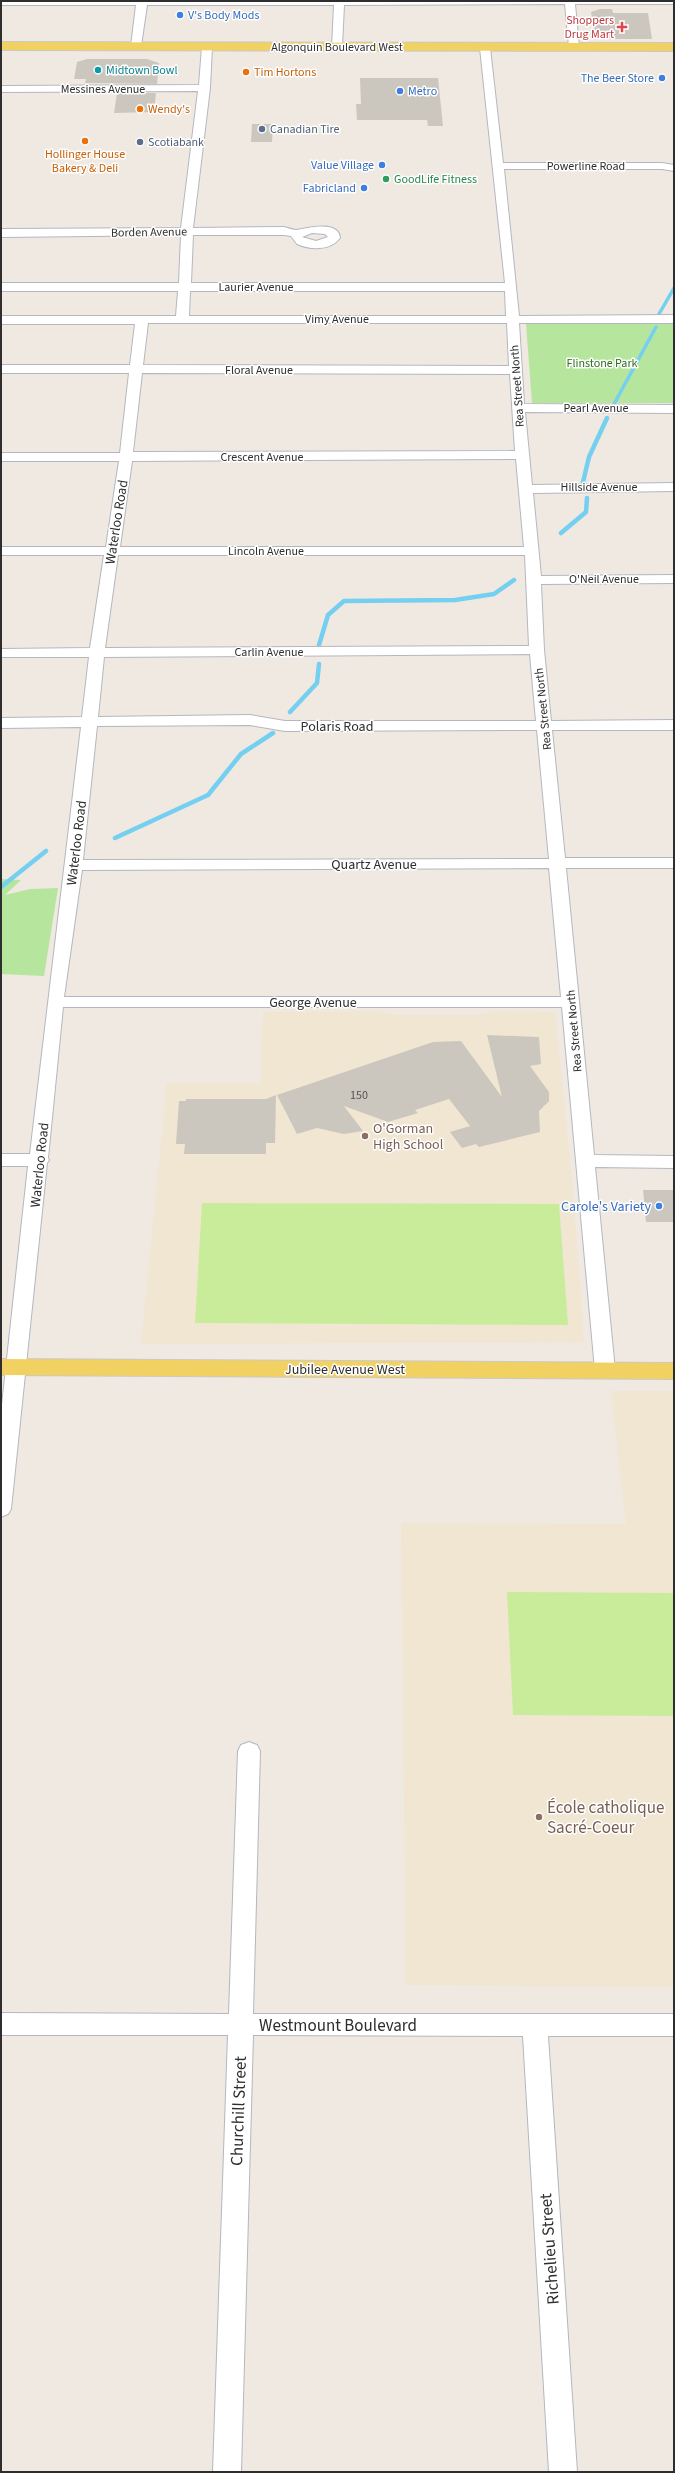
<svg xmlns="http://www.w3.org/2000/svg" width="675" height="2473" font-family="'Source Sans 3',sans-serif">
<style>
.education{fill:#f0e6d1}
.green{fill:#b6e59e}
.pitch{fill:#c9ec9a}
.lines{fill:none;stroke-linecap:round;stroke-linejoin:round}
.stream-far1{stroke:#75cff0;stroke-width:3.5}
.stream{stroke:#75cff0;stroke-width:4.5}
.building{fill:#cbc7bf}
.minor-casing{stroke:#b4b7c1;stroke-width:2}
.major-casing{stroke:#c9c9c9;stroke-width:2}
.minor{fill:#fff;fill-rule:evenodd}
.major{fill:#f2d163;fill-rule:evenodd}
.shop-dot{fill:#3f7fe0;stroke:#fff;stroke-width:1.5}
.health-dot{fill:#e0444e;stroke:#fff;stroke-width:1.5}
.culture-dot{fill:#0f9aa8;stroke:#fff;stroke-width:1.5}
.food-dot{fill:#e8710a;stroke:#fff;stroke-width:1.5}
.service-dot{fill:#5c6f8a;stroke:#fff;stroke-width:1.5}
.leisure-dot{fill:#2e9e5b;stroke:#fff;stroke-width:1.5}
.education-dot{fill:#8d6e63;stroke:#fff;stroke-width:1.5}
.labels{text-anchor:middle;stroke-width:3;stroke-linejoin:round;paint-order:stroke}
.far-shop-label{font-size:12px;fill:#366cbe;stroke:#fff;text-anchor:end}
.far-health-label{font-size:12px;fill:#be3a42;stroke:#fff;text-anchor:end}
.far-street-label{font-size:12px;fill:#2e2e2e;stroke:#fff}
.far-culture-label{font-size:12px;fill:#0d838f;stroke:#fff;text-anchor:start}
.far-food-label{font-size:12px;fill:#c56008;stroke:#fff;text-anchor:start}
.far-service-label{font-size:12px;fill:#4e5e75;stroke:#fff;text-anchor:start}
.far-leisure-label{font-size:12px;fill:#27864d;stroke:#fff;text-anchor:start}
.far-park-label{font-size:12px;fill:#2c6e1b;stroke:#fff}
.number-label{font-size:12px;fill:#555452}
.street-label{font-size:14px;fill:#2e2e2e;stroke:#fff}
.education-label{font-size:14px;fill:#785e54;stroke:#fff;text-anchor:start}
.shop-label{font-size:14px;fill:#366cbe;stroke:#fff;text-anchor:end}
.near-education-label{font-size:17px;fill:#785e54;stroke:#fff;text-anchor:start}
.near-street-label{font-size:17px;fill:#2e2e2e;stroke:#fff}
</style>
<rect width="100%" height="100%" fill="#efe9e1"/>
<path class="education" d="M379,1011L393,1015H480L493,1011L555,1012L573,1190L584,1342L141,1344L167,1083H261L263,1012Z
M611,1391H674V1987L406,1985L401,1523L626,1524Z"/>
<path class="green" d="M674,323V403H532L526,324Z
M1,879L21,880L5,895L30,889L58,888L44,976L1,974Z"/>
<path class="pitch" d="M202,1203L559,1204L568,1325L195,1323Z
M507,1592L674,1593V1716L513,1715Z"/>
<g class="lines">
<path class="stream-far1" d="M659,314L674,288
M614,404L656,327"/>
<path class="stream" d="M583,482L589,457L607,418
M561,533L586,512L587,498
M319,645L328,615L344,601L455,600L494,594L514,580
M290,712L317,683L319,664
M115,838L208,795L241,754L273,733
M1,887L46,851"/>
</g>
<path class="building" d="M600,9H612L613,13H648L652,39H616L595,36L591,12Z
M87,59H147L159,63L157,84L85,83L86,79H74L77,62Z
M360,78H438L443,126H428L427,120H357L356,104H361Z
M117,93H156L154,112L114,113Z
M252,124H273L272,142H251Z
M487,1035L539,1037L541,1064L530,1066L549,1092V1101L539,1111L540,1132L479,1147L476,1144L462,1148L450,1132L470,1126L449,1099L415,1110L418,1113L388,1122L344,1106L363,1131L344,1134L317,1128L297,1134L277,1095L433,1042L461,1041L502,1097Z
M276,1095L275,1143H266V1154H184L185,1144H176L179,1101H186V1099H266Z
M643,1190H674V1222H646Z"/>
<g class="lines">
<g class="minor-casing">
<path id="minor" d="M1,1H674V4H575L579,47L574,50L569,47L565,4L344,5L342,47L337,50L332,47L334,5H147L141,46L136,49L131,46L136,5H1Z
M207,44L212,47L210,88L193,228L284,227C288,228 293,230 297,230C307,228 339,220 340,238C330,251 310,250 297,244L291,236L284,235H193L191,283H505L480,48L485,45L490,48L503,163H662L674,165V171L662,169H504L519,316L674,315V323H519L524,404L674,405V413L525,412L532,485L674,483V491L533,493L541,576L674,575V583L541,584L544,650L551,721L674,720V730H552L565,858H674V868H566L594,1155L674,1156V1168L595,1167L615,1370L612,1375L605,1377L598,1375L595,1370L562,1007H63L48,1158L49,1160L47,1163L11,1509L8,1514L1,1517V1414L28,1166H1V1154H30L81,727L1,728V718L82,717L89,657H1V649L90,648L104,555H1V547H106L119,461H1V453H120L129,373H1V365H130L135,324H1V316H176L178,291H1V283H179L181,235L1,237V229L181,228L198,91L1,92V86L199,85L202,47ZM312,233L325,234L328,237L316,241L302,237ZM190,291H505L506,316H189ZM148,323H507L509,366L143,365ZM142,373L510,374L515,451L133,452ZM516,459L524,547H120L132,461ZM118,555H525L529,646L105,648ZM530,654L536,721H285L250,715L98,717L104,657ZM250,725L285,731L537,730L549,859L83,860L97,726ZM549,868L561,997H64L82,870Z
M249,1742L257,1745L260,1751L253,2014H674V2036H548L577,2472H549L523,2036L253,2035L241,2472H213L228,2035H1V2013L229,2014L238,1751L241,1745Z"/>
</g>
<g class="major-casing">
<path id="major" d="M1,42L674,43V51L1,50Z
M1,1359L674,1363V1379L1,1375Z"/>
</g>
<use href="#minor" class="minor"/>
<use href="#major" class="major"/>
</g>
<g class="shop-dot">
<circle cx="180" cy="15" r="4"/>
<circle cx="662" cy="78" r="4"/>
<circle cx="400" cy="91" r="4"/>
<circle cx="382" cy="165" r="4"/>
<circle cx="364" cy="188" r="4"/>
<circle cx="659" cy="1206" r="4"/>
</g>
<path class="health-dot" d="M620 21h4v4h4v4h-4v4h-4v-4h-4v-4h4z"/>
<circle class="culture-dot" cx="98" cy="70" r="4"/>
<g class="food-dot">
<circle cx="246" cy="72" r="4"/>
<circle cx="140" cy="109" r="4"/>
<circle cx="85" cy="141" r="4"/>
</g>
<g class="service-dot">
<circle cx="262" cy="129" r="4"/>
<circle cx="140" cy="142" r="4"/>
</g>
<circle class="leisure-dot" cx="386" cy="179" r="4"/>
<g class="education-dot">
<circle cx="365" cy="1136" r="4"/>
<circle cx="539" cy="1817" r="4"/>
</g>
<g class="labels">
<g class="far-shop-label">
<text x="188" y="19" text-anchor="start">V's Body Mods</text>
<text x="654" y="82">The Beer Store</text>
<text x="408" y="95" text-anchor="start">Metro</text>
<text x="374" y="169">Value Village</text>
<text x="356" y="192">Fabricland</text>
</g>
<g class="far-health-label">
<text x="614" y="24">Shoppers<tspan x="614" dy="14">Drug Mart</tspan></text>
</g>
<g class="far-street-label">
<text x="337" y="51">Algonquin Boulevard West</text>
<text x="103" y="93">Messines Avenue</text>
<text x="586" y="170">Powerline Road</text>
<text transform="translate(149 232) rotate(-1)" y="4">Borden Avenue</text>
<text x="256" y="291">Laurier Avenue</text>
<text x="337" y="323">Vimy Avenue</text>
<text x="259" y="374">Floral Avenue</text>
<text transform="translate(517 386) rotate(-94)" y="4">Rea Street North</text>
<text x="596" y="412">Pearl Avenue</text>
<text x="262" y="461">Crescent Avenue</text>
<text x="599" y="491">Hillside Avenue</text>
<text x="266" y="555">Lincoln Avenue</text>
<text x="604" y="583">O'Neil Avenue</text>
<text x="269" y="656">Carlin Avenue</text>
<text transform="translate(543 709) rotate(-96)" y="4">Rea Street North</text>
<text transform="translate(574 1031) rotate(-95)" y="4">Rea Street North</text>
</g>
<g class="far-culture-label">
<text x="106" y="74">Midtown Bowl</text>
</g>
<g class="far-food-label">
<text x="254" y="76">Tim Hortons</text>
<text x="148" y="113">Wendy's</text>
<text x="85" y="158" text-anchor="middle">Hollinger House<tspan x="85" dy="14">Bakery &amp; Deli</tspan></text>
</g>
<g class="far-service-label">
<text x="270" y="133">Canadian Tire</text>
<text x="148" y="146">Scotiabank</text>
</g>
<g class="far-leisure-label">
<text x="394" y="183">GoodLife Fitness</text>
</g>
<g class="far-park-label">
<text x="602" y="367">Flinstone Park</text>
</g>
<g class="number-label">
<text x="359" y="1099">150</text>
</g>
<g class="street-label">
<text transform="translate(116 522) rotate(-81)" y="5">Waterloo Road</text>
<text x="337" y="731">Polaris Road</text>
<text transform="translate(76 843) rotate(-83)" y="5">Waterloo Road</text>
<text x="374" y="869">Quartz Avenue</text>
<text x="313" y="1007">George Avenue</text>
<text transform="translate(39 1165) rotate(-84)" y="5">Waterloo Road</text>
<text x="345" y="1374">Jubilee Avenue West</text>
</g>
<g class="education-label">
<text x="373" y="1133">O'Gorman<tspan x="373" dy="16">High School</tspan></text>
</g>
<g class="shop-label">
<text x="651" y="1211">Carole's Variety</text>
</g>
<g class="near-education-label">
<text x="547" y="1813">École catholique<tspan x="547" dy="20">Sacré-Coeur</tspan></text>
</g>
<g class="near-street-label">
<text x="338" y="2031">Westmount Boulevard</text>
<text transform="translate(238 2111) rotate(-88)" y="6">Churchill Street</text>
<text transform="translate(549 2249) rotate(-94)" y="6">Richelieu Street</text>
</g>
</g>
<rect width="675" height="2473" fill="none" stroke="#2e2e2e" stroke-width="4"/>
</svg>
